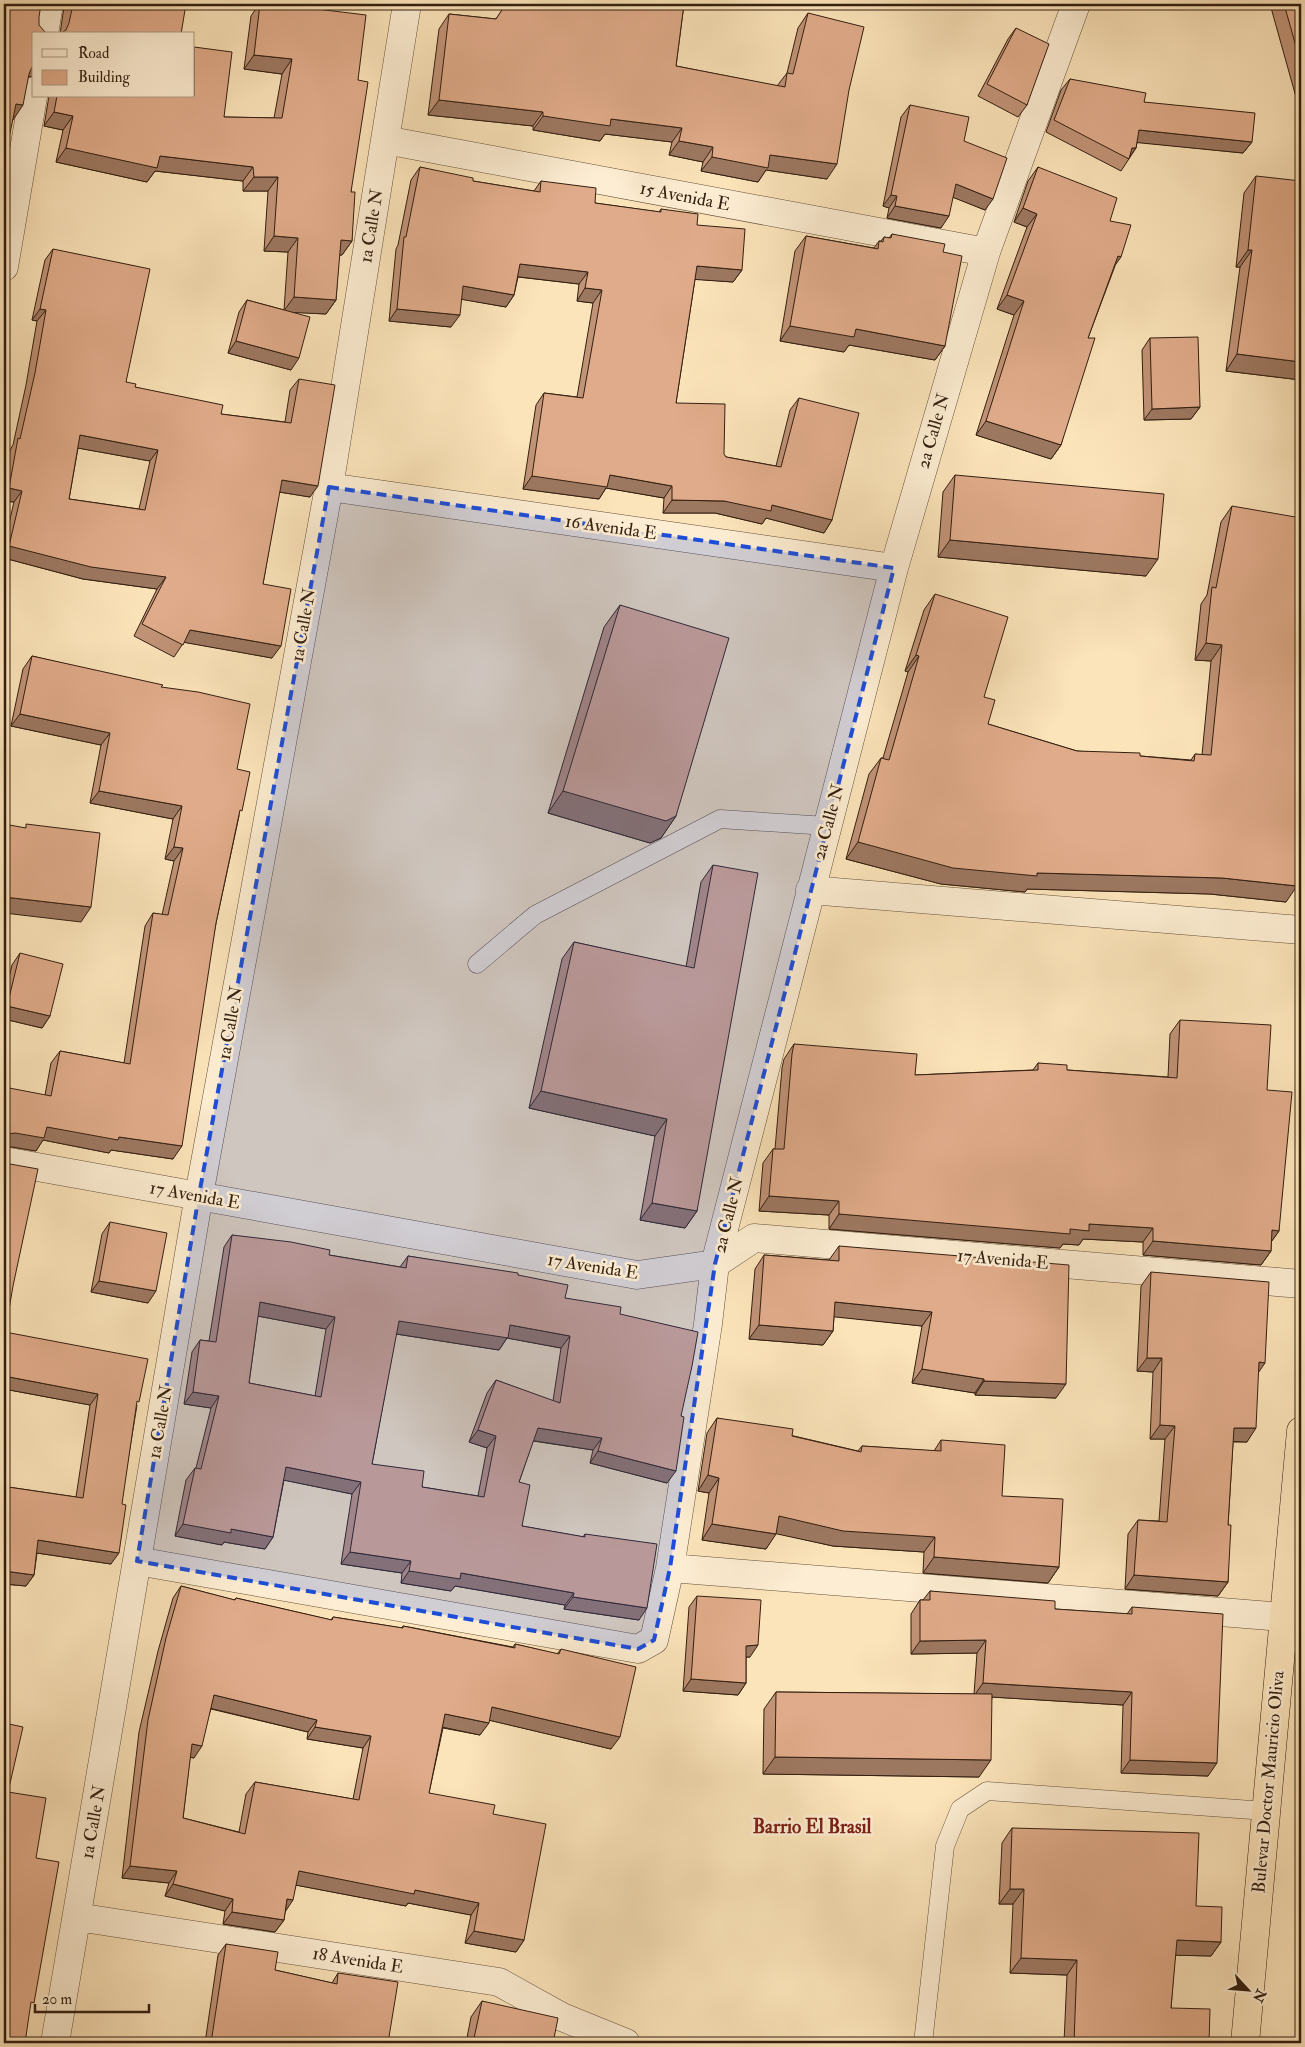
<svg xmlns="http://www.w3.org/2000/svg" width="1305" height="2047" font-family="'IM FELL Double Pica',serif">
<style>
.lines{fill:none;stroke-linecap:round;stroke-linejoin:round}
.lane-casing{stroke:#65503a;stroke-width:19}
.street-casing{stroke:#65503a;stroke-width:29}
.highway-casing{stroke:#331f10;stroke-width:29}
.lane{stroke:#fdedd2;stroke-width:18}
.street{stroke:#fdedd2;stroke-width:28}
.highway{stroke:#fce4ba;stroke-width:28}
.wall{fill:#c19377;stroke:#331f10;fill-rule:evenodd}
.shaded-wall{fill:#9d7861;stroke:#331f10}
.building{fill:#e0ab8a;stroke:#331f10;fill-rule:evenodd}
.marked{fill:#1d4ed8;fill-opacity:0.2;stroke:#1d4ed8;stroke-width:4;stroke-dasharray:10 6;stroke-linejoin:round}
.labels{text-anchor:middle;stroke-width:5;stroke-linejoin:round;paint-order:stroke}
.street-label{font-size:18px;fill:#331f10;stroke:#fdedd2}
.neighbourhood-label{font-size:19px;font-weight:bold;fill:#7a1f14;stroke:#fdedd2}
</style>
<rect width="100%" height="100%" fill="#fce4ba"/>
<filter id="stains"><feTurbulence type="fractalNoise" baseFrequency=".004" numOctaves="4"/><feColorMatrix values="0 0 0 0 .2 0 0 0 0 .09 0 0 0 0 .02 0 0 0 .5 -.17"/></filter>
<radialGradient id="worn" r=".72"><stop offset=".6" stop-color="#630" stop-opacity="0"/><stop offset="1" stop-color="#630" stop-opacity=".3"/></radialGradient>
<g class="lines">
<g class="lane-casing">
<path id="lane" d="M477,964L535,915L720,819L827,826
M923,2043L945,1846L960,1809L987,1791L1266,1811"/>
</g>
<g class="street-casing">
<path id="street" d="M44,34L49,4
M385,140L986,252
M4,267L34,91
M329,487L894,568
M810,890L1301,930
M4,1161L637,1275L715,1264L754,1238L1301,1284
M137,1561L638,1649L654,1640L670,1568L708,1324L715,1264L894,568L986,252L1076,4
M670,1568L1283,1617
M77,1917L499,1982L562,2017L626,2043
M55,2043L199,1195L329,487L407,4"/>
</g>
<g class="highway-casing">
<path id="highway" d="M1245,2043L1301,1431"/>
</g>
<use href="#lane" class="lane"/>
<use href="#street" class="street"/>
<use href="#highway" class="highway"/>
</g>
<path class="wall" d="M64,4H186L60,34L64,7Z
M259,4H276L358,80L351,192L352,241L342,255H339L336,300L326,314L292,312L291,370L228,353L239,312L247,300L284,310L288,252L264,251L268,191H243V181L155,171L147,182L56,162L63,130L44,126L49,96H194L224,117L274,118L282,74L244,69L251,16Z
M506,4H684L676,66L777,86L787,73L798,28L808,13L827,179L766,170L758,182L701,171L703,162L669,155L672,142L605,134L600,141L533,130V126L428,115L439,29L449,14L496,19Z
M1270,4H1301V115Z
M1016,28L1027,105L1018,117L978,96L1008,39Z
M1070,79L1144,102L1252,142L1243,153L1137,142L1136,148L1121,171L1046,132L1061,90Z
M910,105L964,141L985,210L953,197L941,228L887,218L889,208L883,206L901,117Z
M420,167L473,181L534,191L541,181L595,203L659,212L661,209L697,225L742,270L733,282L695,279L676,403L726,457L776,466L790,410L799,398L832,520L824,533L766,518L762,524L715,513H663L664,498L606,488L599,499L523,489L536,405L544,393L577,397L593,303L577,301L579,284L518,277L514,295L506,307L461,299L451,327L389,321L396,249L398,245L411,180Z
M1038,167L1110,221L1115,266L1088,338L1061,445L1051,459L976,435L1014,315L997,309L1027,227L1014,222L1028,181Z
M1256,176L1301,380L1226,371L1240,267H1236L1244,193Z
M892,234L943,252L945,346L935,360L849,345L844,352L780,341L795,251L806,236L874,248L879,241H881L884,237L889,238Z
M53,249L126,382L135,387L221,414L285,422L290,390L299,379L310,497L279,492L263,584L272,658L184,642L174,657L134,636L157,589L83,579L4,558V544L14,502L4,501V483L10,450L13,445L26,385L37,321L32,320L45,260ZM78,448L150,461L139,509L69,499Z
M1150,338L1200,407L1191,419L1144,420L1142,350Z
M1301,393V425L1296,424Z
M955,475L1146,576L938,557L943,492Z
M1232,506L1286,902L1210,894L1027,889L1025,892L941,884L846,859L869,774L881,758H883L908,672L905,671L924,610L935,594L984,697L988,724L1077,751L1191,760L1195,754L1202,755L1211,661L1195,660L1201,604L1207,595L1221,522Z
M620,605L676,816L661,838L650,843L548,813L604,627Z
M32,656L161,687L237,769L239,816L216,923L173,1159L111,1150L109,1153L43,1140L36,1151L6,1146L45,1095L51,1063L60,1051L124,1063L145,926L153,913L162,915L174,861L165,859L173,819L90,803L101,745L11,726L23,669Z
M713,865L697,1211L685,1228L640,1220L655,1136L529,1108L562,959L574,942L686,967L701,882Z
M20,953L50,1016L42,1028L4,1019V999L12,965Z
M1180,1020L1267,1090L1279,1231L1271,1242V1251L1261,1265L1143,1255V1242L1083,1239L1079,1245L1063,1244L1060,1248L829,1229V1215L759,1211L763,1163L773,1149H775L782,1068L784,1059L794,1044L915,1075L1033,1070L1038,1063L1067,1070L1168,1077L1170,1034Z
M110,1222L148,1303L91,1292L102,1234Z
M232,1235L329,1255L400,1267L408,1256L518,1275L565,1298L620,1314L681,1416L667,1483L590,1463L593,1450L533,1441L519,1482L522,1526L583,1537L585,1534L639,1620L564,1609L565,1605L455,1586L451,1591L401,1583L402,1573L341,1564L352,1494L284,1480L273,1537L265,1549L224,1542L222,1545L175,1536L186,1480L195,1468H196L211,1408L184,1404L192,1352L200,1340L209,1341L224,1247ZM258,1316L326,1329L315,1396L249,1383ZM396,1334L499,1350L507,1338L561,1348L553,1401L496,1380L487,1393L469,1442L487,1448L478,1496L422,1487L372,1464Z
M839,1246L1056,1398L975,1395V1393L912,1383L922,1326L834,1316L833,1331L823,1345L749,1339L755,1269L764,1255L829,1260Z
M1151,1272L1258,1373L1247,1442H1233L1228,1525V1582L1218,1596L1125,1589L1128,1534L1138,1520L1159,1521L1165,1439H1150L1153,1372L1137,1371L1141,1286Z
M5,1332L137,1405L111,1564L37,1553L34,1575L26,1586L4,1584V1493L8,1487L76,1497L90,1405L4,1389V1335Z
M717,1418L858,1451L862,1446L934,1451L941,1440L1002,1496L1059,1567L1048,1583L923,1573L924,1552L833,1546L776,1533L766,1549L702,1540L709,1493L698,1491L707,1433Z
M181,1586L234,1600L236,1598L331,1620L333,1617L402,1628L403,1626L513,1647L515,1644L557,1654L561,1649L611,1749L489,1720L480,1735L443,1728L429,1793L493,1814L524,1940L516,1952L465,1943L471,1915L408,1903L406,1906L296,1885L285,1912L284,1920L275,1932L223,1924L225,1911L165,1896L169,1883L122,1878L139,1732L158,1651L173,1598ZM211,1709L308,1732L307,1739L363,1748L353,1799L255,1782L246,1794L239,1832L183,1818L190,1757L194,1758Z
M930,1591L1055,1609L1127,1614L1132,1607L1208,1776L1121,1773L1123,1705L992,1697L979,1777L763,1774L764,1709L776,1692L974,1694L977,1653L911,1654V1614L920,1600H923Z
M697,1596L750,1657H746V1683L738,1695L683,1691L689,1607Z
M1012,1828L1196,1906L1221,1942L1211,1956L1175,1955L1171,2008L1209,2043H1064L1067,1975L1010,1973L1013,1904H999L1002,1843Z
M226,1944L275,1970L332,1983L338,1973L388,2043H205L218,1955Z
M482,2001L553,2043H466L471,2017Z"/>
<path class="shaded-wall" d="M254,55L292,59L282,74L244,69Z
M34,66V76L28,77L22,81L32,67Z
M439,100L543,112L533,126L428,115Z
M16,104L23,105L13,120L6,118Z
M54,112L73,116L63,130L44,126Z
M543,116L611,119L682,128L672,142L605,134L600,141L533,130Z
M1139,130L1252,142L1243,153L1131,142Z
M679,141L713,147L703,162L669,155Z
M66,148L160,156L253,167L243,181L155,171L147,182L56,162Z
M1132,148H1136L1128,159Z
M770,155L837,164L827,179L766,170L758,182L701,171L712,157Z
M254,177H278L268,191H243Z
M956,184L993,199L985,210L947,195Z
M891,195L897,196L889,208L883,206Z
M895,206L949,216L941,228L887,218Z
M1023,208L1037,214L1027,227L1014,222Z
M274,236L298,238L288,252L264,251Z
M341,240L352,241L342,255H330Z
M1248,250H1252L1240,267H1236Z
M1118,256L1121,257L1111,271Z
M520,264L588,272L579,284L511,276Z
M697,266L742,270L733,282L688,279Z
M463,286L514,295L506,307L454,298Z
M585,288L602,290L593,303L577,301Z
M1007,295L1024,301L1014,315L997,309Z
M294,297L336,300L326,314L283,312Z
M40,309L46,310L37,321L32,320Z
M397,309L460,315L451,327L389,321Z
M790,326L856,329L945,346L935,360L849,345L844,352L780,341Z
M236,341L299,358L291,370L228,353Z
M1237,354L1301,362V380L1226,371Z
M1200,407L1191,419L1144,420L1152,409Z
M1301,418V425L1296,424Z
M986,421L1061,445L1051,459L976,435Z
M80,435L158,450L150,461L72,447Z
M610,475L672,486L664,498L606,488L599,499L523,489L532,476Z
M282,480L318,486L310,497L273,491Z
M9,488L22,491L14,502L4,501V496Z
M672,500L724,501L772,505L832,520L824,533L766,518L762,524L715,513H663Z
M950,540L1158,559L1146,576L938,557Z
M9,546L166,577L157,589L83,579L4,558V553Z
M190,630L281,646L272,658L182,642Z
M1206,643L1222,645L1211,661L1195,660Z
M916,655L919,656L908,672L905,671Z
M20,714L110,733L101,745L11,726Z
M99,791L182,806L173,819L90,803Z
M563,791L676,816L661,838L650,843L548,813Z
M858,842L1037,873L1222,878L1297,886L1286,902L1210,894L1027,889L1025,892L941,884L846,859Z
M174,847L183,848L174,861L165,859Z
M4,897L91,907L81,922L4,913Z
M7,1006L50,1016L42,1028L4,1019V1011Z
M541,1091L667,1119L655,1136L529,1108Z
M47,1127L119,1137L182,1146L173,1159L111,1150L109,1153L43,1140L36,1151L6,1146H4V1137L7,1134Z
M769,1196L839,1201L829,1215L759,1211Z
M652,1203L697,1211L685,1228L640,1220Z
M839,1214L1070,1229L1089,1224L1153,1228L1143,1242L1083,1239L1079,1245L1063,1244L1060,1248L829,1229Z
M1272,1230L1279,1231L1269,1245Z
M1153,1241L1271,1251L1261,1265L1143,1255Z
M99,1281L156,1291L148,1303L91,1292Z
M260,1302L335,1317L326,1329L252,1315Z
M835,1302L932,1312L922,1326L826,1316Z
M4,1320L7,1321L4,1326Z
M399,1321L510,1325L570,1336L561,1348L507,1338L499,1350L390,1333Z
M759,1325L833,1331L823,1345L749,1339Z
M1147,1358H1162L1153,1372L1137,1371Z
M1259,1362L1265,1363L1256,1376Z
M922,1369L984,1379L975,1393L912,1383Z
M4,1376L98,1394L90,1405L4,1389Z
M984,1381L1066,1384L1056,1398L975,1395Z
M193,1392L219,1396L211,1408L184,1404Z
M1160,1425L1175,1426L1165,1439H1150Z
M538,1428L602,1438L593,1450L529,1440Z
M1234,1428H1256L1247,1442L1225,1441Z
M478,1430L496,1436L487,1448L469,1442Z
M598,1451L676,1471L667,1483L590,1463Z
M286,1467L361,1482L352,1494L278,1479Z
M708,1475L719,1478L709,1493L698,1491Z
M779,1516L935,1537L924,1552L833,1546L768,1532Z
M183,1524L231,1529L273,1537L265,1549L224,1542L222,1545L175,1536Z
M712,1524L776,1534L766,1549L702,1540Z
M38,1540L119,1553L111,1564L30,1552Z
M350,1552L411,1561L402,1573L341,1564Z
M934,1557L1059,1567L1048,1583L923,1573Z
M4,1571L34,1575L26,1586L4,1584Z
M409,1571L461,1573L574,1593L565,1605L455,1586L451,1591L401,1583Z
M1134,1575L1228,1582L1218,1596L1125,1589Z
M573,1597L647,1608L639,1620L564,1609Z
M986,1640L977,1653L911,1654L920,1641Z
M758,1645L750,1657H738L746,1646Z
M691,1679L746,1683L738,1695L683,1691Z
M983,1683L1132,1692L1123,1705L974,1696Z
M214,1695L317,1720L308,1732L205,1707Z
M492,1707L620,1737L611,1749L484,1719Z
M445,1714L489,1723L480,1735L437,1726Z
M315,1727L371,1736L363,1748L307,1739Z
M192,1744L202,1746L194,1758L183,1756Z
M775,1757L991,1760L979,1777L763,1774Z
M1130,1760L1217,1763L1208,1776L1121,1773Z
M130,1866L177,1871L169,1883L122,1878Z
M299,1871L415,1890L479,1903L471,1915L408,1903L406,1906L290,1884Z
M173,1884L233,1899L225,1911L165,1896Z
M1010,1889H1024L1013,1904H999Z
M287,1899L293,1900L285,1912Z
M232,1912L284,1920L275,1932L223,1924Z
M474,1931L524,1940L516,1952L465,1943Z
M1177,1940L1221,1942L1211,1956L1166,1955Z
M1021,1958L1077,1960L1067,1975L1010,1973Z"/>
<path class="building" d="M4,4H41L39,17V25L45,32L48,34H34V66L32,67L29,74L23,105L16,104L4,162Z
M73,4H186L181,34H60L66,30L69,23Z
M260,4H276L366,15L358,80L368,82L351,192H355L352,241L341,240L336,300L294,297L298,238L274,236L278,177H254L253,167L160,156L157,168L66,148L73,116L54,112L57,96H194V47L232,52L224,117L282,118L292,59L254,55Z
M506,4H618L626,5V4H684L676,66L785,87L787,73L793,74L808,13L864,27L849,90L837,164L770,155L768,168L712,157L713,147L679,141L682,128L611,119L610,126L543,116V112L439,100L449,14L496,19Z
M1284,4H1301V64Z
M1016,28L1049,44L1027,105L987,84Z
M1070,79L1146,93L1144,102L1255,113L1252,142L1139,130L1136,148H1132L1129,159L1054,120Z
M910,105L969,117L964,141L1007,158L993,199L956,184L949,216L895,206L897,196L891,195Z
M420,167L473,178V181L540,192L541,181L596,188L595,203L661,212V209L698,214L697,225L745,229L742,270L697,266L676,403L725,404L724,454L726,457L781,467L799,398L859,413L832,520L772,505L771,511L724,501L672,500V486L610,475L607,487L532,476L544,393L583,398L602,290L585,288L588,272L520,264L514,295L463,286L460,315L397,309L404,237H406Z
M1038,167L1117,198L1110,221L1131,225L1121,257L1118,256L1088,338H1095L1061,445L986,421L1024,301L1007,295L1037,214L1023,208Z
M1256,176L1301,181V362L1237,354L1252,250H1248Z
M892,234L945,244L943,252L962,256L945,346L856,329L854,337L790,326L806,236L878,249L879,241L883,242L884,237L891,238Z
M53,249L150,269L126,382L136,384L135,387L223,405L221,414L291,423L299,379L335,385L318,486L282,480L263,584L291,589L281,646L190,630L183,645L142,624L166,577L91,567L9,546L22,491L9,488L18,438L20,439L35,373L46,310L40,309ZM80,435L158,450L145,510L69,499Z
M247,300L310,317L299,358L236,341Z
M1198,337L1200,407L1152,409L1150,338Z
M955,475L1164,494L1158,559L950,540Z
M1232,506L1301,518V846L1297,886L1222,878L1037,873V876L953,868L858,842L881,758L889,760L919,656L916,655L935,594L1008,617L984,697L995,700L988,724L1077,751L1140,753V756L1194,761L1195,754L1211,755L1222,645L1206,643L1212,587L1216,588Z
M620,605L729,638L676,816L666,821L563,791Z
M32,656L163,685L161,687L198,692L250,704L237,769L250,772L242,811L240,810L216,923L182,1146L119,1137L118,1140L47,1127L44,1138L15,1133L7,1134L4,1137V1087L51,1096L60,1051L130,1064L153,913L168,915L183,848L174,847L182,806L99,791L110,733L20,714Z
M4,824L26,828V824L100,833L91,907L4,897Z
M713,865L758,873L697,1211L652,1203L667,1119L541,1091L574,942L694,968Z
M20,953L63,964L50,1016L7,1006Z
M1180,1020L1271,1025L1267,1090L1292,1092L1279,1231L1272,1230L1271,1251L1153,1241V1228L1089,1224V1231L1070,1229V1234L839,1214V1201L769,1196L773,1149H784L792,1054L794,1044L917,1054L915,1075L1038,1070V1063L1067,1065V1070L1177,1078Z
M4,1161L10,1164L38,1169L13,1286L7,1321L4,1320Z
M110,1222L167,1233L156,1291L99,1281Z
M232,1235L291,1242L330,1250L329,1255L406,1268L408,1256L518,1273V1275L568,1285L565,1298L621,1307L620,1314L698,1332L692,1366L681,1416L684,1417L676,1471L598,1451L602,1438L538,1428L519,1482L530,1485L522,1526L585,1537V1534L657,1544L647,1608L573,1597L574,1593L461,1573L460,1579L409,1571L411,1561L350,1552L361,1482L286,1467L273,1537L231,1529V1533L183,1524L195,1468L201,1469L219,1396L193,1392L200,1340L216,1342ZM260,1302L335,1317L321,1397L249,1383ZM399,1321L508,1338L510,1325L570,1336L560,1403L496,1380L478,1430L496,1436L484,1497L422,1487L424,1471L372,1464Z
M839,1246L1069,1265L1066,1384L984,1381V1379L922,1369L932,1312L835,1302L833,1331L759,1325L764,1255L839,1261Z
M1151,1272L1269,1282L1265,1363L1259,1362L1256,1428H1234L1228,1525H1231L1228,1582L1134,1575L1138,1520L1167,1522L1175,1426L1160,1425L1162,1358H1147Z
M5,1332L148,1359L139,1402L137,1401L122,1504L126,1505L119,1553L38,1540L34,1575L4,1571V1516L8,1487L83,1498L98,1394L4,1376V1341Z
M717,1418L793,1429L792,1436L861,1452L862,1446L941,1451V1440L1005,1445L1002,1496L1063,1499L1059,1567L934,1557L935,1537L843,1531L779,1516L776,1534L712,1524L719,1478L708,1475Z
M181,1586L235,1600L236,1598L332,1620L333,1617L403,1628V1626L515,1648V1644L559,1654L561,1649L636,1667L620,1737L492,1707L489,1723L445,1714L429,1793L495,1805L493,1814L546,1824L524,1940L474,1931L479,1903L415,1890L414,1894L299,1871L293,1900L287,1899L284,1920L232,1912L233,1899L173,1884L177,1871L130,1866L148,1720L166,1638ZM214,1695L317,1720L315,1727L371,1736L359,1800L255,1782L245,1834L183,1818L192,1744L202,1746Z
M930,1591L1055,1601V1609L1132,1614V1607L1223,1614L1217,1763L1130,1760L1132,1692L983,1683L986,1640L920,1641V1600H930Z
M697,1596L761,1600L758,1645L746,1646V1683L691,1679Z
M776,1692L992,1694L991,1760L775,1757Z
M4,1723L23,1727L8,1792L46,1798L36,1858L59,1862L34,2003L31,2002L25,2043H4Z
M1012,1828L1199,1833L1196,1906L1222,1907L1221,1942L1177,1940L1171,2008L1210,2009L1209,2043H1074L1077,1960L1021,1958L1024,1889H1010Z
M226,1944L278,1952L275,1970L337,1984L338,1973L398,1982L388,2043H211Z
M482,2001L558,2018L553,2043H473Z"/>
<path class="marked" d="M329,487L894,568L715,1264L670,1568L654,1640L638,1649L137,1561L199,1195Z"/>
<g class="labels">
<g class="street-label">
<text transform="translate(685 196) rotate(11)" y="6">15 Avenida E</text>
<text transform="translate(371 226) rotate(-81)" y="6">1a Calle N</text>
<text transform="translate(933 431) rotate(-74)" y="6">2a Calle N</text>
<text transform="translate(611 527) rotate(8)" y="6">16 Avenida E</text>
<text transform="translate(303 625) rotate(-80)" y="6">1a Calle N</text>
<text transform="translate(828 822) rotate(-75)" y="6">2a Calle N</text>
<text transform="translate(230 1023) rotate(-80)" y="6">1a Calle N</text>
<text transform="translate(195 1195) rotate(10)" y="6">17 Avenida E</text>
<text transform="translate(728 1215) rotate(-76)" y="6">2a Calle N</text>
<text transform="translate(1003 1259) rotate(5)" y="6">17 Avenida E</text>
<text transform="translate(593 1266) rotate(9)" y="6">17 Avenida E</text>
<text transform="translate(160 1422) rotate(-80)" y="6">1a Calle N</text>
<text transform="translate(1268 1782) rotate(-85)" y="6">Bulevar Doctor Mauricio Oliva</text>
<text transform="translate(93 1822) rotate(-80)" y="6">1a Calle N</text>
<text transform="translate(358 1960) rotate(9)" y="6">18 Avenida E</text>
</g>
<g class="neighbourhood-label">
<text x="812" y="1833">Barrio El Brasil</text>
</g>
</g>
<rect width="1305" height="2047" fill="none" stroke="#fce4ba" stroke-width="20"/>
<rect x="5" y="5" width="1295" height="2037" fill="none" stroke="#331f10" stroke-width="2.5"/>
<rect x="10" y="10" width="1285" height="2027" fill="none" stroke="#331f10"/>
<rect x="32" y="32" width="162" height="65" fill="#fdedd2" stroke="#ac9b84"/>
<rect x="42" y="49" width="25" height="8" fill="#fdedd2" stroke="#ac9b84"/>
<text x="78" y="58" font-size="15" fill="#331f10">Road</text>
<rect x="42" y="70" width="25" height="15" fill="#e0ab8a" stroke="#ac9b84"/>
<text x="78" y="82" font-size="15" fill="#331f10">Building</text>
<g transform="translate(1248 1990) rotate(116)" stroke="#fdedd2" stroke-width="4" paint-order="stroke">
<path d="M0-4L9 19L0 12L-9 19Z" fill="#331f10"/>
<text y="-8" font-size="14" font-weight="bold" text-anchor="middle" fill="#331f10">N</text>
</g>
<path d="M35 2004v8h114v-8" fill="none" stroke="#331f10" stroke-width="2.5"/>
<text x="42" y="2004" font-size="15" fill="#331f10" stroke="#fdedd2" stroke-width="4" paint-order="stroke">20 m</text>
<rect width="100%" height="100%" filter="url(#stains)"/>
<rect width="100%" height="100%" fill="url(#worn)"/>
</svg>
